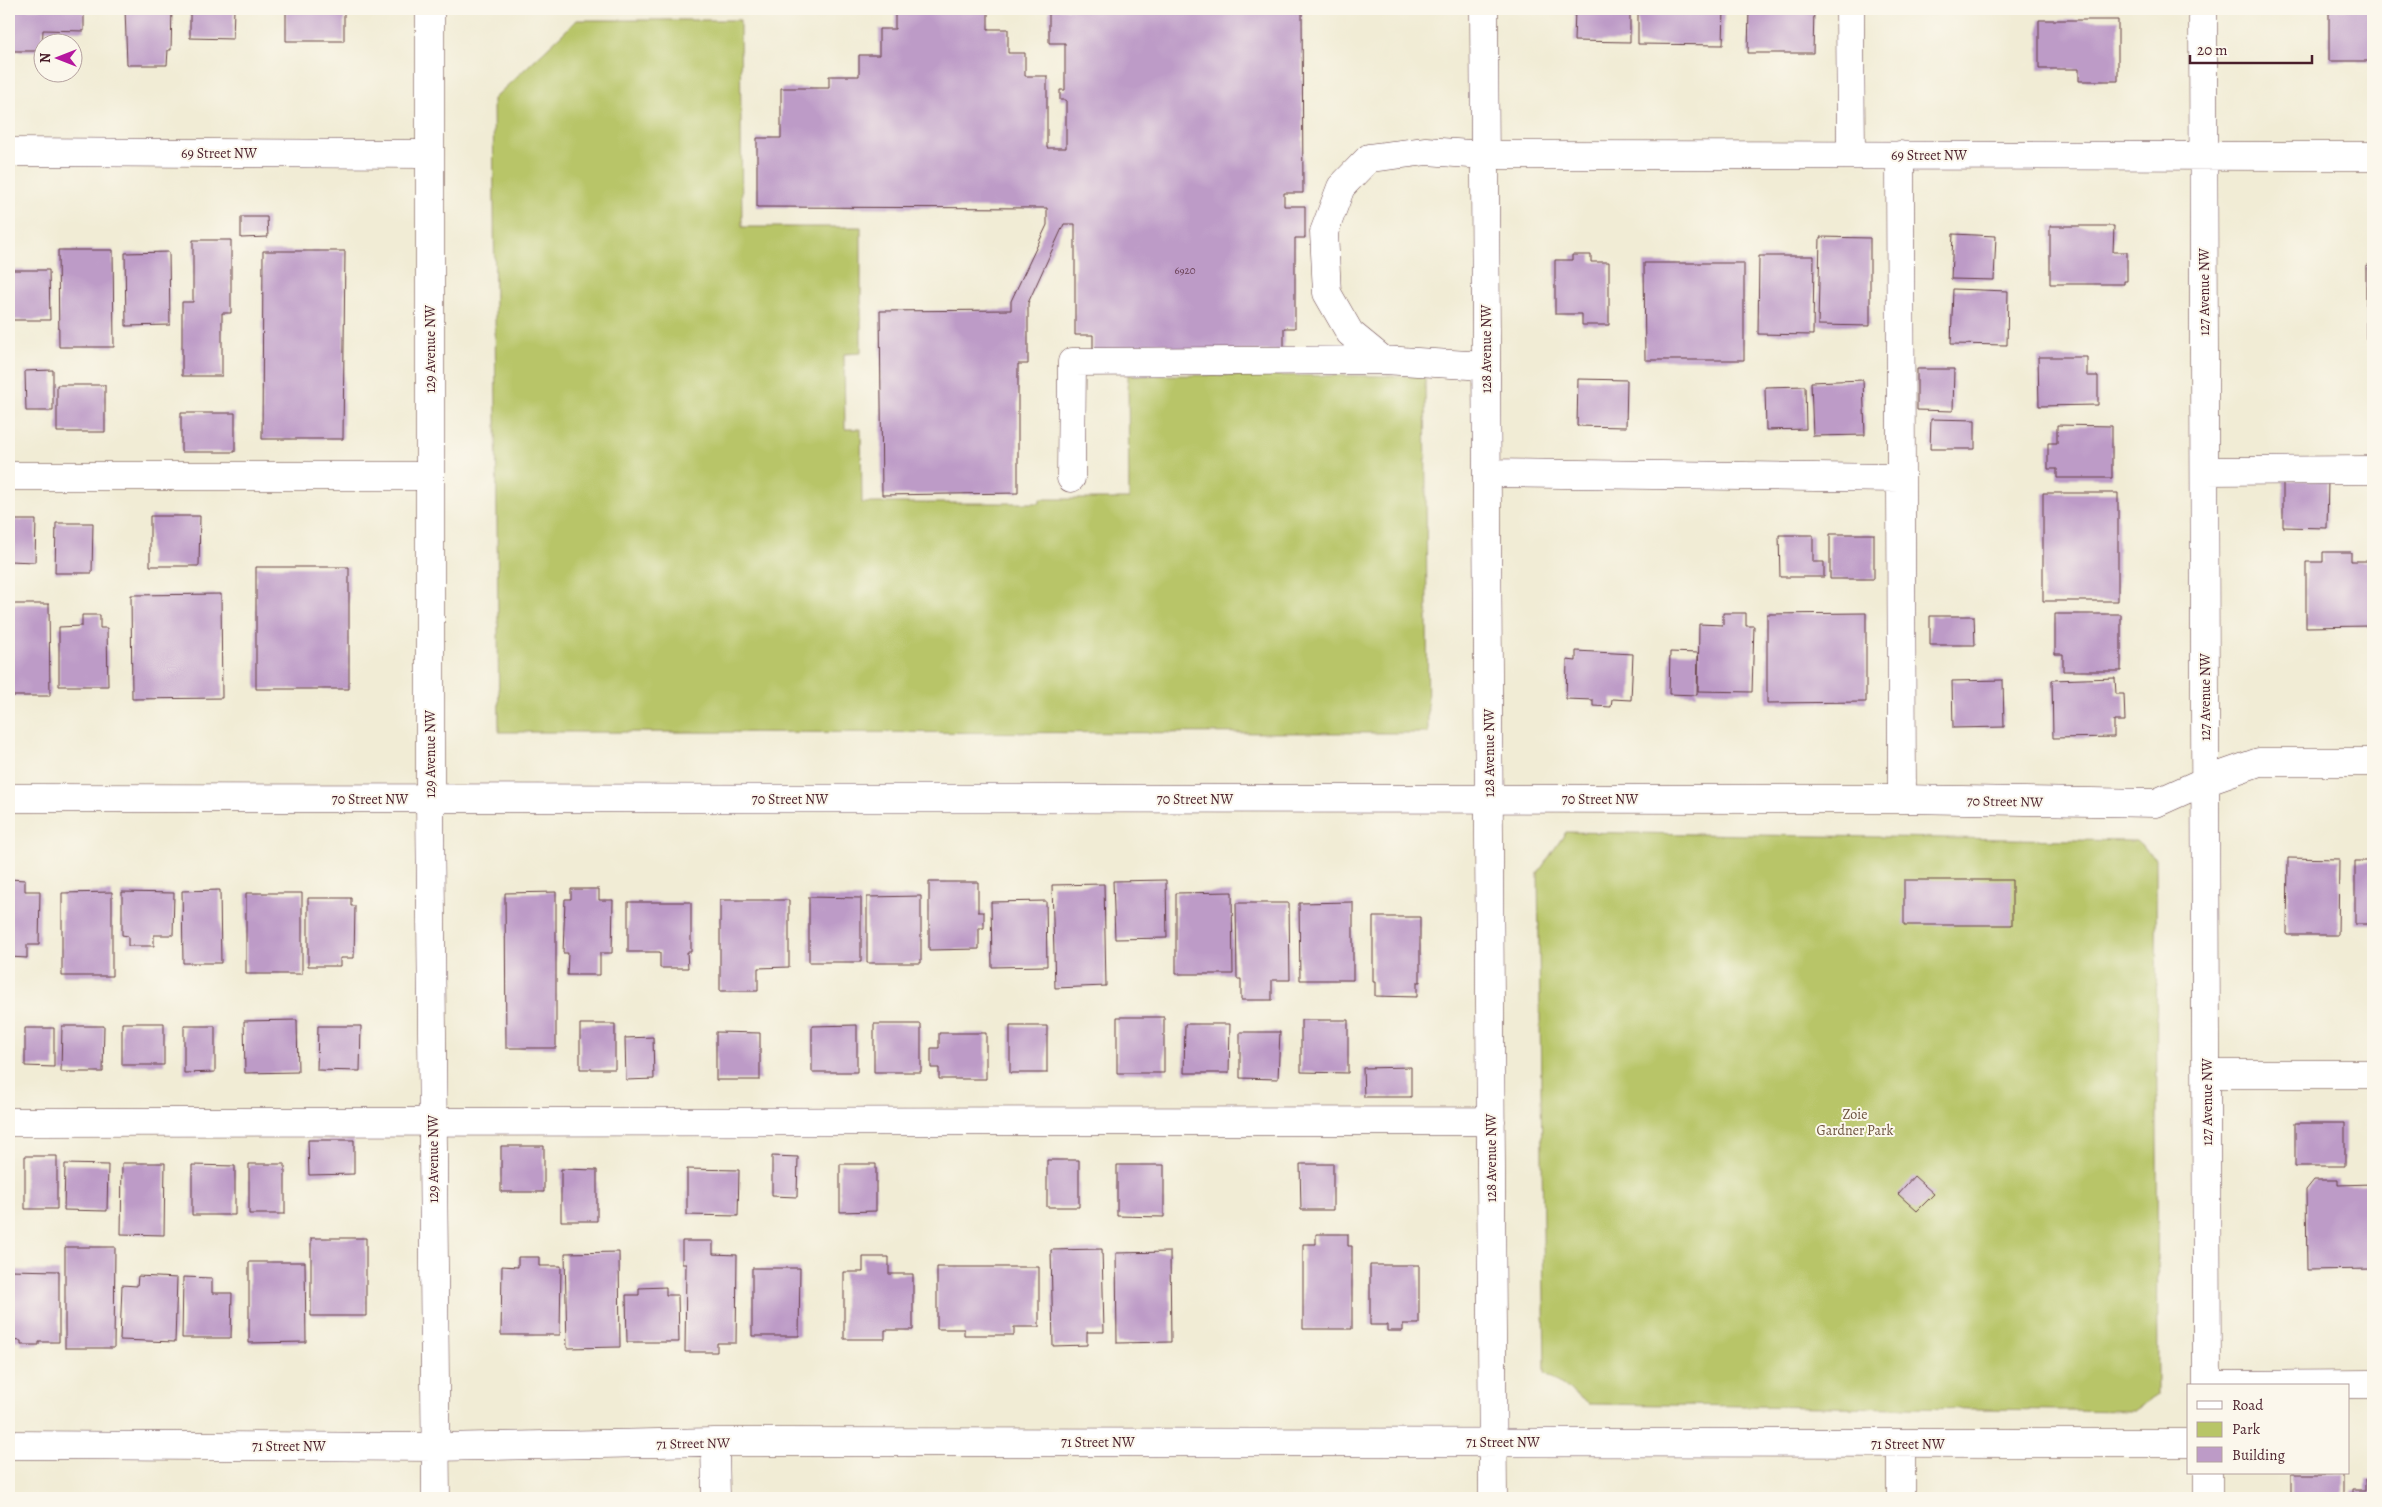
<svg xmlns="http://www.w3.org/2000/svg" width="2382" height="1507" font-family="Alegreya,serif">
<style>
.green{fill:#b8c567;stroke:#817249}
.building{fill:#bd9bc7}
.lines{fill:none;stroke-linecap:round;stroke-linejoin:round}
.minor-casing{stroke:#633e44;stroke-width:29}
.minor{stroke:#fff;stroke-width:28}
.labels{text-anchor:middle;stroke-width:4;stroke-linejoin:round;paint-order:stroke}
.number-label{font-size:11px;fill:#673e52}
.street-label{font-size:14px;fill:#4a1f2b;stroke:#fbf7ec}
.park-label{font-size:14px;fill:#6b513d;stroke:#fbf7ec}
</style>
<rect width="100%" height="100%" fill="#fbf7ec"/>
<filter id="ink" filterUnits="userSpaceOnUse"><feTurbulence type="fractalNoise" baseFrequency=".02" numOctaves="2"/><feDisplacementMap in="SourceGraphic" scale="10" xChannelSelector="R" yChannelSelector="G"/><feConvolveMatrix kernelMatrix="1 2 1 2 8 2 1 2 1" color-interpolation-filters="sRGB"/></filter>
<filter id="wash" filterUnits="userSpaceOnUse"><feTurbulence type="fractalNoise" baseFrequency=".0096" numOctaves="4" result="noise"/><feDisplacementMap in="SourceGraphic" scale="20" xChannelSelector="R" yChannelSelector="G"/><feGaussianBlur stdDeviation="1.12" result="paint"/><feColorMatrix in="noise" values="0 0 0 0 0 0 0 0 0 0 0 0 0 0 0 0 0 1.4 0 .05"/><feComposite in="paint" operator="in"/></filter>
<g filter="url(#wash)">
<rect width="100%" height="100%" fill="#f1ecd5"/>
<path class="green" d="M577,20H740L742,227H861V353L844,354L845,429H861L862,503H1040V499H1129L1128,375L1425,376L1428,733L499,732L493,99Z
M1566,832L2136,841L2156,859L2158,1395L2134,1411L1589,1404L1545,1373L1538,873Z"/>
<g id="blocks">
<path class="building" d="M9,9H84V31L43,30L42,51H9Z
M125,9H172L171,50H168L167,65H127Z
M190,9H234L233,39L190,38Z
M286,9H344V41H286Z
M895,9H988V29H1008V53H1025V76H1047V148H1066V100H1060V90H1065V43H1049V9H1302L1303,193H1284V206H1305V238H1295V328H1284V351H1093V335H1075V224H1064L1028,303V364H1018V493L882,495L880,311L1011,310V301L1047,225V208L757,207V138H781V88H829V76H859V55H879V29H895Z
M1575,9H1630V42L1574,41Z
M1638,9H1724L1723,45L1638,44Z
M1749,9H1814L1813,53H1748Z
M2329,9H2373V61H2329Z
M2039,20H2118V81H2079V69H2039Z
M241,217H267L268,237L241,238Z
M2050,226H2114L2113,252H2127V281H2124V284H2050Z
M1953,234L1996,236L1994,280L1951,279Z
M1820,237L1870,238V326L1818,325Z
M193,240H231V313H222V376H182V302H193Z
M58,250H113L114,347H59Z
M263,251H345L343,439H262Z
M169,252L170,325L126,326L125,253Z
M1572,255H1591V262H1609V325H1582V314H1555V260H1572Z
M1759,256H1814L1813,335L1758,334Z
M1644,263H1744V360H1645Z
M2366,265L2373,266V339H2366Z
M9,270H49L50,320H9Z
M1953,289L2008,291L2007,345L1951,344Z
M2038,357H2087V376H2098V405L2039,406Z
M1917,369H1954L1953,411L1917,410Z
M53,370V411H26L25,371Z
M1578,379L1627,380L1626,427L1577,426Z
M1863,380L1865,435L1813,436L1811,382Z
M57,385H105V432H57Z
M1805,386L1806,429L1766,430L1765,387Z
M181,413H235V452H181Z
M1931,419L1975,420V449H1930Z
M2057,425L2112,426V478H2057V469H2048V443H2057Z
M2283,480L2328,481L2327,528L2283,527Z
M2043,493H2118V601H2043Z
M150,516H200L199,566H150Z
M9,520H36L35,562L9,561Z
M56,523H93L92,573H55Z
M1830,534H1874V579H1830Z
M1779,535H1813V562H1824V577H1780Z
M2323,552H2351V561H2370V626L2306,627V562H2323Z
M256,567H349V689H256Z
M221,594L222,698L132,699L131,595Z
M9,604H49L50,696H9Z
M1723,613H1746V626H1754L1752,692L1698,691L1699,624L1723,625Z
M1866,613V702L1767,703V614Z
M2055,614H2121V671H2063V654H2055Z
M82,615H100V628H107L108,686H59V627L82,626Z
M1930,616H1974L1975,645H1930Z
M1576,651L1633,654L1631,700L1612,699L1611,707L1593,706V700L1566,699L1567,660L1576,661Z
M1670,652L1698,653L1697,695L1669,694Z
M2115,678L2116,694H2124L2125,721H2114V737L2053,738L2052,680Z
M2003,680L2004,727L1953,728L1952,681Z
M2288,858L2339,859L2338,935H2287Z
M2355,861H2373V924H2355Z
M9,879L25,880V891H40L39,945H27V958L9,957Z
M1166,880L1167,938L1115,939L1113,881Z
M1904,880H2012V925H1904Z
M929,882H978V912H984V928H979V949L929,950Z
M1104,884L1106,986L1055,988L1052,885Z
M571,889H599V900H613L612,953H600V975H567L568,953H563L565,899H571Z
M220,890L221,963H183L182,891Z
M112,892V976H62V893Z
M122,892L174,893L173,935H154V946H128V936L122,935Z
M556,892V1048H506L505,893Z
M1232,892L1233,974H1176V893Z
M246,893H302V974H246Z
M921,896V963H867V897Z
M809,897L861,898V962H809Z
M308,898H351V906H355L354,958H340V966H308Z
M720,900H789V967L758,968V991H720Z
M1046,901L1047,966L992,967L991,902Z
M628,902H691V952H687L688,968H660V952H628Z
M1353,902V980H1300L1299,903Z
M1236,903H1289L1290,980H1272V1000H1241V979H1237Z
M1373,917H1420V982H1417V997L1375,996V982H1373Z
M1117,1017H1164V1073H1117Z
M297,1020L298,1072L245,1073L244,1021Z
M1301,1020H1348V1073L1301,1072Z
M122,1023H164V1065H122Z
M580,1024H615V1069H580Z
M874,1024H921V1072H874Z
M1185,1024H1230L1229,1073H1184Z
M857,1025V1072H812V1026Z
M62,1026H104L103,1072H61Z
M184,1026H215V1072L184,1073Z
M318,1026H361L360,1071L317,1070Z
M1010,1026H1047V1073H1010Z
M25,1028H54V1067L25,1066Z
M716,1032L760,1033V1080H716Z
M1240,1032H1280L1278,1079L1240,1078Z
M939,1033H986V1079H939V1068H931V1048H939Z
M653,1037L654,1079L626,1080L625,1038Z
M1411,1067V1097H1364L1363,1068Z
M2295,1123H2345V1166H2295Z
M308,1140H354V1174L309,1175Z
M501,1146H544V1192H501Z
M25,1156H57V1209H25Z
M772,1156L798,1157L797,1197L772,1196Z
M1047,1160H1079V1207H1047Z
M122,1163H165L164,1235L121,1234Z
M65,1164L108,1165L107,1211L64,1210Z
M249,1164H285V1214H249Z
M840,1164H876V1211L840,1212Z
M1300,1164H1333V1210H1301Z
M192,1165L235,1166V1215H192Z
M1117,1165H1164V1217L1117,1216Z
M561,1169L597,1170V1221H561Z
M687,1169L739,1170L738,1216L687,1215Z
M1914,1176L1934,1194L1917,1211L1898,1194Z
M2314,1180H2338V1185L2373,1184V1269L2307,1270L2306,1190Z
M1316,1234H1348V1246H1352V1329H1303V1244H1316Z
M311,1238H366V1316H311Z
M682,1241H713V1254L737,1255L736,1343H717V1352H685L686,1264H682Z
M65,1247H115L114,1348H65Z
M1102,1249L1104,1332H1087V1345L1053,1346L1051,1250Z
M619,1252L620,1347L567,1348L565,1253Z
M1170,1252L1171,1342L1117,1343L1116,1253Z
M518,1257H539V1266H561L560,1335H501L502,1266L518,1267Z
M863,1257H889V1274H913V1330H885V1339H844V1272H863Z
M249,1262H305L306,1342L249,1343Z
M1370,1265H1419V1324H1403V1331H1387V1325H1370Z
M937,1267H1039V1327H1014V1335H964V1329H937Z
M752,1268H800L799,1336H752Z
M9,1270L59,1271V1342H39V1345H21V1341L9,1340Z
M138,1276L177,1278L175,1342L120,1340L122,1285L137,1286Z
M183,1277L212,1278V1293H232L231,1338H182Z
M666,1287V1295H678L679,1342H627L626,1295H639V1288Z
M2291,1474H2343V1498H2291Z
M2366,1479H2373V1498H2353V1490H2366Z"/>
</g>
</g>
<g filter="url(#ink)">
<use href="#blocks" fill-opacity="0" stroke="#633e44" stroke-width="1"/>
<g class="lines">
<g class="minor-casing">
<path id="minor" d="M430,9V799L436,1498
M1484,9L1493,1498
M1850,9L1851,154
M2203,9L2207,1386
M9,152L430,154
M1900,155L1902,799
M1383,360L1350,333L1327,293L1324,232L1341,187L1369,158L1426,151L1485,155L2373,156
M2205,471L2373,470
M1487,473L1900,478
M9,476H430
M1071,478L1072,362L1383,360L1486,366
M9,798L1902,799L2156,803L2205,781L2259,762H2373
M2207,1074H2373
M9,1122L1491,1121
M2207,1385L2373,1384
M715,1442L716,1498
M1901,1444V1498
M9,1445L436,1447L715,1442L2188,1443
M2208,1473V1498"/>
</g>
<use href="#minor" class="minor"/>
</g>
</g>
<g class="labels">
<g class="number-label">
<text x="1185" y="274">6920</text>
</g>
<g class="street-label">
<text x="219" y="158">69 Street NW</text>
<text x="1929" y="160">69 Street NW</text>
<text transform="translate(2204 292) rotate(-90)" y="5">127 Avenue NW</text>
<text transform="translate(430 349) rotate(-90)" y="5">129 Avenue NW</text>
<text transform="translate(1486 349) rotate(-90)" y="5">128 Avenue NW</text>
<text transform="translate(2205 697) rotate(-90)" y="5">127 Avenue NW</text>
<text transform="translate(1489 753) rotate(-90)" y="5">128 Avenue NW</text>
<text transform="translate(430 754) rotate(-90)" y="5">129 Avenue NW</text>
<text x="370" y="804">70 Street NW</text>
<text x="790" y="804">70 Street NW</text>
<text x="1195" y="804">70 Street NW</text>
<text x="1600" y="804">70 Street NW</text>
<text transform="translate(2005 801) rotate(1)" y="5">70 Street NW</text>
<text transform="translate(2207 1102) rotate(-90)" y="5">127 Avenue NW</text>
<text transform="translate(1491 1158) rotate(-90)" y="5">128 Avenue NW</text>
<text transform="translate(433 1159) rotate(-90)" y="5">129 Avenue NW</text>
<text x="1098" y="1447">71 Street NW</text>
<text x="1503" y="1447">71 Street NW</text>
<text transform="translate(693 1443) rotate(-1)" y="5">71 Street NW</text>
<text x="1908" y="1449">71 Street NW</text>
<text x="289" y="1451">71 Street NW</text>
</g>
<g class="park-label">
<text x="1855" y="1119">Zoie<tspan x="1855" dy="16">Gardner Park</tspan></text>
</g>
</g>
<rect width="2382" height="1507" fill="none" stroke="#fbf7ec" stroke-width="30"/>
<rect x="2187" y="1384" width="162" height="90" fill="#fbf7ec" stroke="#b4a19f"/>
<rect x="2197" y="1401" width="25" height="8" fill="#ffffff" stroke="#b4a19f"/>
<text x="2232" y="1410" font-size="15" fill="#4a1f2b">Road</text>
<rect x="2197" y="1422" width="25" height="15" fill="#b8c567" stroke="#b4a19f"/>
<text x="2232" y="1434" font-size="15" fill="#4a1f2b">Park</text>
<rect x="2197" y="1447" width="25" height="15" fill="#bd9bc7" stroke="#b4a19f"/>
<text x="2232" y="1460" font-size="15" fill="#4a1f2b">Building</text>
<g transform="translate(58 58) rotate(270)"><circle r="24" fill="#fbf7ec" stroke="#b4a19f"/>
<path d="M0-4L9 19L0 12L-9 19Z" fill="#b5179e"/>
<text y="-8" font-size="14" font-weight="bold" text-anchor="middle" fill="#4a1f2b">N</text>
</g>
<path d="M2190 55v8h122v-8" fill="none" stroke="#4a1f2b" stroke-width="2.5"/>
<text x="2197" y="55" font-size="15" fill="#4a1f2b" stroke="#fbf7ec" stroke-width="4" paint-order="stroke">20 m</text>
</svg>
